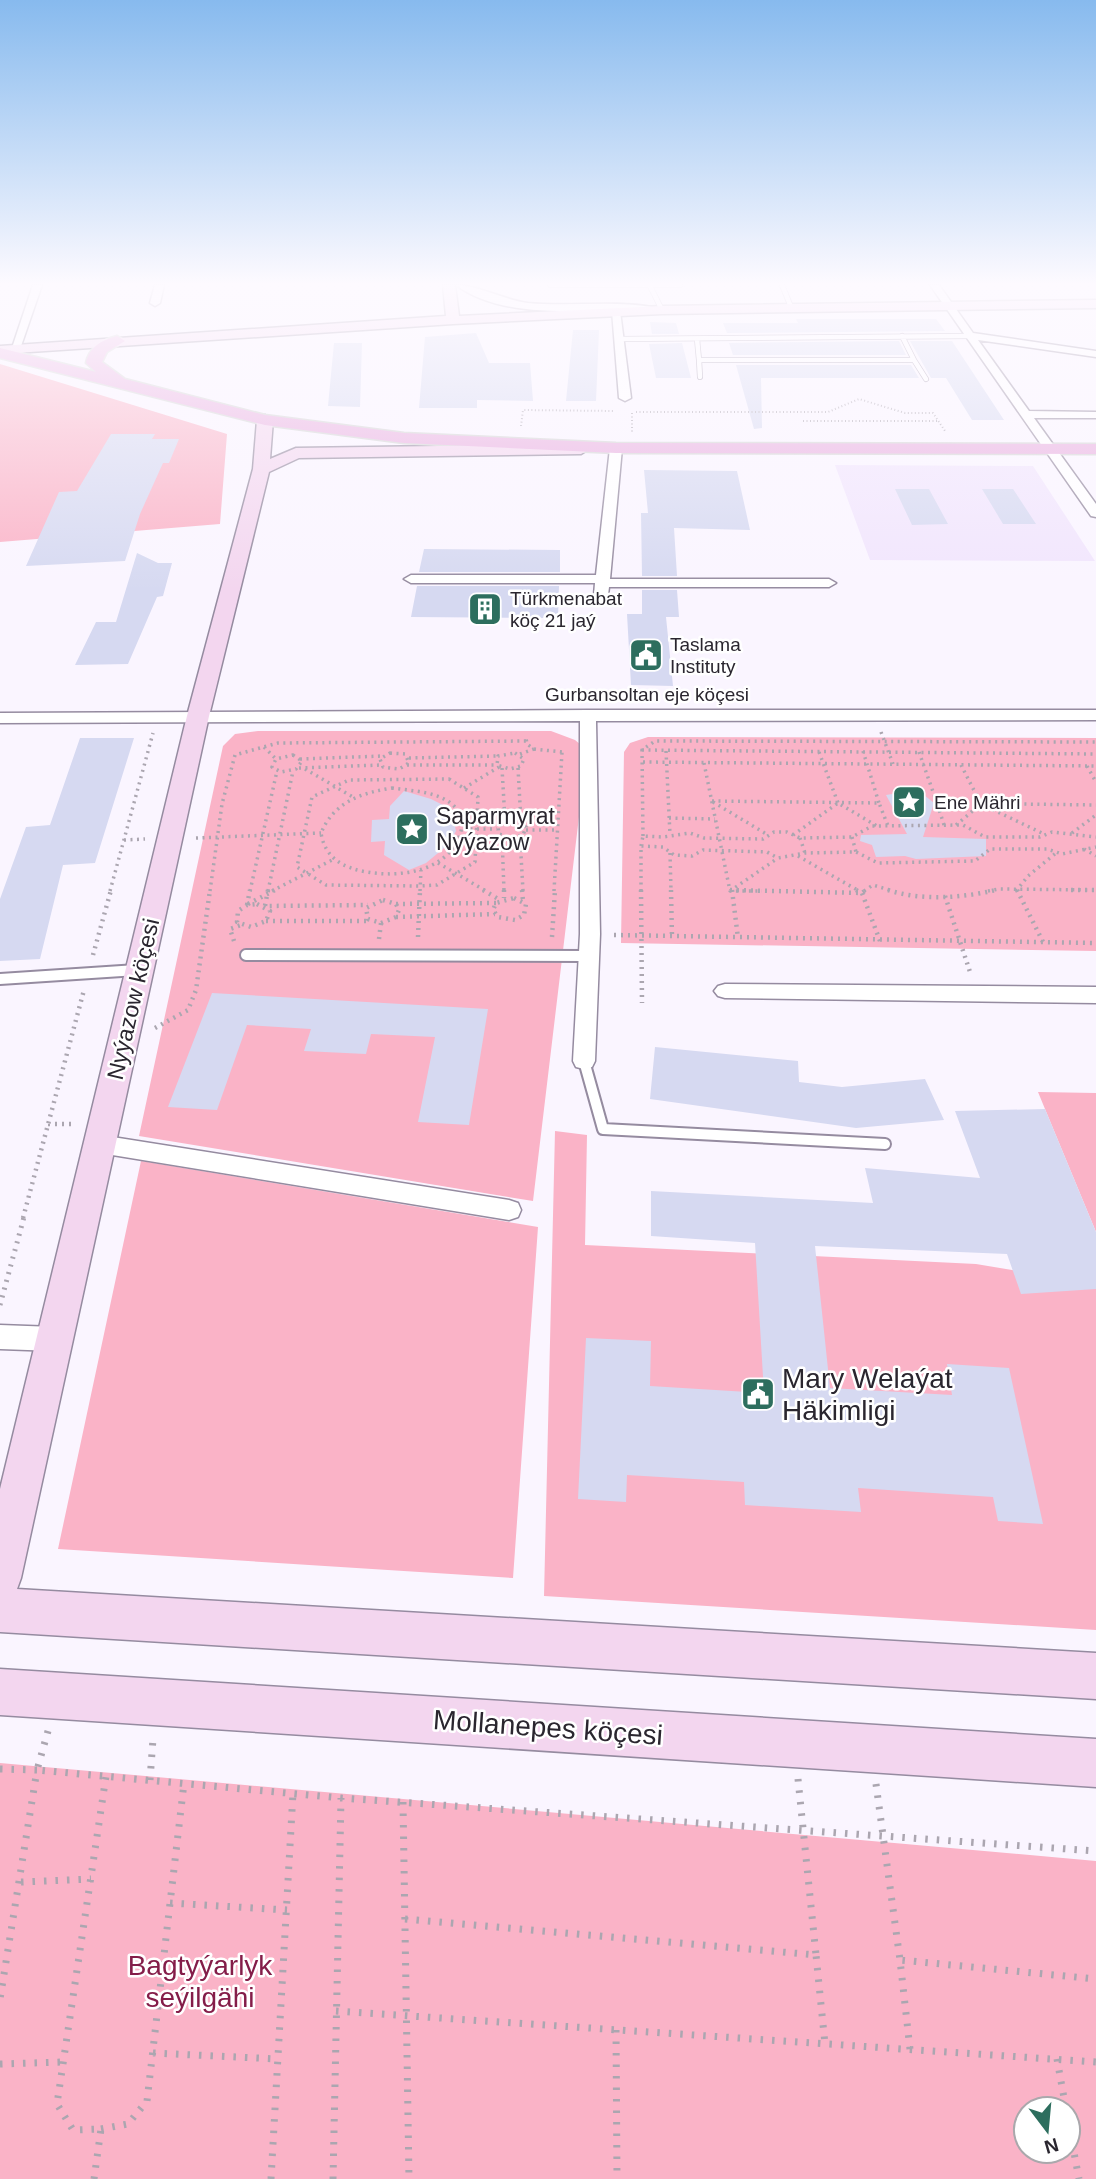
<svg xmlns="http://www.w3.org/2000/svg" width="1096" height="2179" font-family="Arial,sans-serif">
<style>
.built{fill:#f1e5fd}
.green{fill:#fab3c7;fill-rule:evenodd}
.building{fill:#d6d9f1}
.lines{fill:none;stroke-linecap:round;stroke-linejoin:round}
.lane-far1-casing{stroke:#958ba0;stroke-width:6}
.lane-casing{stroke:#958ba0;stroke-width:14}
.street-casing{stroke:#958ba0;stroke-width:3}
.secondary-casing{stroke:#958ba0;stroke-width:3}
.primary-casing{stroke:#d4d4d5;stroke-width:3}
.path-far4{stroke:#aba6b0;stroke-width:2;stroke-dasharray:1 2.5;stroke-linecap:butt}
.path-far3{stroke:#aba6b0;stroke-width:3.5;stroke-dasharray:2 4.5;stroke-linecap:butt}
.path-far2{stroke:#aba6b0;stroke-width:4.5;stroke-dasharray:2 5;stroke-linecap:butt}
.path-far1{stroke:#aba6b0;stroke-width:5;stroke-dasharray:2 6;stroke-linecap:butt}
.path{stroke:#aba6b0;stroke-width:7;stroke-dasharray:2.5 9;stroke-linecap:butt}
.lane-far1{stroke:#fff;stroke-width:4.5}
.lane{stroke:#fff;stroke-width:10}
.street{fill:#fff;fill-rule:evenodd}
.secondary{fill:#f3d6ef;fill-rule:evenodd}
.primary{fill:#e8aedf;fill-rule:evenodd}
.labels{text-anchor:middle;stroke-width:5;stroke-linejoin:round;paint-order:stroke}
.far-poi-label{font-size:19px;fill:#2a262f;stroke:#fff;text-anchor:start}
.far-street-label{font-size:19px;fill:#2a262f;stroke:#fff}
.poi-label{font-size:23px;fill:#2a262f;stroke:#fff;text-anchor:start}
.street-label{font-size:23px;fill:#2a262f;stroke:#fff}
.near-poi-label{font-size:28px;fill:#2a262f;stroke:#fff;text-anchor:start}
.near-street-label{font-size:28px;fill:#2a262f;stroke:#fff}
.near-park-label{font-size:28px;fill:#841d49;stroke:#fff}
</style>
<rect width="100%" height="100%" fill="#faf5ff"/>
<path class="built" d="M835,465L1033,466L1095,561L870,560Z"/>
<path class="green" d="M0,364L227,434L220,524L0,542Z
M258,731H551L575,740L587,750L533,1201L139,1136L223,746L235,734Z
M648,737L1096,738V951L621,943L624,752L630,743Z
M1038,1092L1096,1093V1232L1045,1109Z
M555,1131L587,1135L585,1245L976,1264L1096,1284V1630L544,1596Z
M141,1161L538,1227L513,1578L58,1549Z
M0,1763L1096,1861V2179H0ZM1026,2109H1068V2151H1026Z"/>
<path class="building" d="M796,319H936L945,331L727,333L723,323H798Z
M650,322L676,323L679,334H652Z
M573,330H599L596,401H566Z
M476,333L489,363H530L533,401L477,400V408H419L425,337Z
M899,341L906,355H733L729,343Z
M910,341H952L1004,420H972L946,378H931Z
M334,343H362L360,407L328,406Z
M682,343L691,378H656L649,344Z
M736,365H911L919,378H761L762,428L754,429Z
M111,434H155L152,439H179L169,463H163L140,514L125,561L26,566L59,492L77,491Z
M644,470L737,471L750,530L674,528L677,576H642L641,513H648Z
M895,489H929L948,524L912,525Z
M982,489H1013L1036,524H1003Z
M424,549L560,550V572H419Z
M137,553L158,563H172L163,596L157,597L128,664L75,665L96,622H116Z
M417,586H559L558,618L411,617Z
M642,590H677L679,617H666L673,686L631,685L627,614H642Z
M80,738H134L95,863L63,865L40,959L0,961V899L26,827L50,825Z
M404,791L431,799L445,806L453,817L456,831L449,844L426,863L409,870L384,855L385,841L371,842L372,820L389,819L390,806Z
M911,791L924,795L934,803L923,837L986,839V856L916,859L905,856L876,857L872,845L860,841L861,835L907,834L886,795Z
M212,993L488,1009L469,1125L418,1122L435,1037L371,1034L366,1054L304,1051L311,1029L247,1025L217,1110L168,1107Z
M655,1047L798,1061L799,1082L842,1087L925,1079L944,1120L856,1128L650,1099Z
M1045,1109L1096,1232V1289L1021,1294L1007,1254L815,1246L830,1388L952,1395L947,1364L1009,1368L1043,1524L998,1521L993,1497L858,1488L861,1512L745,1505L744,1482L627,1475L626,1502L578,1499L586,1338L651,1341L650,1386L764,1393L755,1243L651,1236V1191L873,1203L865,1168L980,1178L955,1111Z"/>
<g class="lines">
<g class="lane-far1-casing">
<path id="lane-far1" d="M550,285H680
M782,285L791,307
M650,286L662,310
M619,339L971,336
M697,339L699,360H914L902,336
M699,360L700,377
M914,360L926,379"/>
</g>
<g class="lane-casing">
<path id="lane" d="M246,955L588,956
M0,979L137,970
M584,1061L603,1129L885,1144"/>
</g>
<g class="street-casing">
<path id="street" d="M33,285H42L21,346L12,348Z
M155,285H164L160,303L155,306L150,303Z
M456,285C478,285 504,300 528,303C569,307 612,300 652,307L654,309L649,312L620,311L631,398L625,401L619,398L612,311C562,311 498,316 456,285Z
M930,285H939L973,333L1096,351V357L978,340L1029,411L1096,412V418H1034L1096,504V517L1091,516Z
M616,444L622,448L610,579H829L836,583L829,587H609L608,595L601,599L594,595L595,583H411L404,579L411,575H596L610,448Z
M588,710H1096V720L596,721L600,934L595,1061L592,1067L584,1069L576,1067L573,1061L580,934V721L0,723V713Z
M725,984L1096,987V1003L725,998L718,996L714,991L718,986Z
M100,1135L509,1200L518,1203L521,1210L518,1217L509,1220L100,1153L92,1151L88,1144L92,1137Z
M0,1325L55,1327L65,1330L68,1339L65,1348L55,1351L0,1349Z"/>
</g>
<g class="secondary-casing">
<path id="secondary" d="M443,285H455L459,316L662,306L1096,300V308L662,314L453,324L0,354V346L446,316Z
M265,415L273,420L270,459L296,448L581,444L589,449L581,454L299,458L269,472L209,716L21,1578L17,1589L1096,1653V1699L0,1632V1489L187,716L253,469L257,420Z
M0,1669L1096,1739V1787L0,1715Z"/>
</g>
<g class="primary-casing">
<path id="primary" d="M117,336L125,341L107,352L102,362L125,379L265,415L404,433L616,443L1096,444V454L616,453L404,443L265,425L0,358V348L96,372L86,363C89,347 102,340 117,336Z"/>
</g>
<path class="path-far4" d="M636,412H828L859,399L905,413H933L945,431
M632,413V432
M803,421H938
M521,426L523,410L614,411"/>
<path class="path-far3" d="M881,732L893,764
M264,747L276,759
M534,749L562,752
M642,750L1096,754
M666,751L670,835
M863,751L879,803
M819,752L838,803
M919,752L937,803
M390,753L405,754L409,763L399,769L383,767L380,759Z
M515,753L524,759L521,766L510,769L497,765L498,756Z
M520,754L534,749L527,744L526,738
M293,755L302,761L296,769L281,772L272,767L276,759Z
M409,758L498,756
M300,759L383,756
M643,762L1096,766
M704,763L730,891H762
M407,765H497
M961,765L981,804
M1087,766L1096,782
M299,768L381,765
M502,768L505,821
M518,768L521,822
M305,769L353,797
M449,779L478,797L475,862L437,885L420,886L326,885L297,867L312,797L349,780Z
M392,788C412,791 438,791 454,806C460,812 463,823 461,831C450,871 402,878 367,872C343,868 325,858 321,833C334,802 361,793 392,788Z
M464,788L499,767
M712,801L879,803L888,826
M713,802L768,835
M669,818L715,819
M513,820L526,827L523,835L511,838L499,834L498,826Z
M944,825L937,803L1096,805
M956,825L981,804L1044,834
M464,829H497
M526,830H558
M1072,833L1096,815
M793,835L838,803L877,826
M502,836L504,891
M643,836L642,750L655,741L1096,742
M520,837L523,891
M852,837L856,852
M196,838L321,833
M800,838L805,853
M124,840L145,839
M641,846L643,836L663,837L690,833L704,838L763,839L774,832H787L800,838L852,837L872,826L963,825L985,837H1040L1052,832L1096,837
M1084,849L1096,856
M670,853L671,891
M798,856L859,891
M438,863L486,891
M110,891L153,733
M210,891L222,804L235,755L278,743L527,741
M250,891L277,771
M268,891L293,771
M272,891L334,859
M420,891L421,870
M554,891L562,752
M641,891V846L663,847L674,855L692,856L703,850L767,852L778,858L805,853L856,852L878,863L975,861L990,849H1047L1062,854L1096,847
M730,891L778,858
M864,891L873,885L893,891
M988,891L999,889L1096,890
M1016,891L1028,876L1056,853"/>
<path class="path-far2" d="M268,890L265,906L368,905
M483,890L500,900
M504,890V898
M522,890L523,901
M641,890L642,1003
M671,890L672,937
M730,890L862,893L866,890
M732,890L738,938
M856,890L862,893L880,941
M888,890C921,901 962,898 996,890
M1017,890L1043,942
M1071,890H1096
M945,896L971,975
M514,898L526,904L524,915L515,920L498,917L493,910L496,903Z
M383,900L396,904L399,910L396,917L381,923L368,919L366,908Z
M248,904L275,890
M257,904L270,911L266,921L251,927L237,922L238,911L247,905Z
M396,904L496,903
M247,905L250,890
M396,917L495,914
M266,921H371
M614,935L1096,943
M418,937L420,890
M552,937L555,890
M379,939L381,923
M234,941L230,929L241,925
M93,955L111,890
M155,1028L188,1010L196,990L210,890
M48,1124H75
M23,1218L84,990"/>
<path class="path-far1" d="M0,1305L24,1217"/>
<path class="path" d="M48,1731L37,1770L341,1798L1096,1851
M0,1769L37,1770L0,1999
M798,1779L816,1955
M150,1780L153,1739
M876,1784L900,1960
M403,1802L409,2179
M21,1882L91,1879
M170,1903L287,1910
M405,1919L816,1955L825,2044
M336,2011L1096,2062
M616,2030L617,2179
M910,2049L900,1960L1096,1979
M153,2053L278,2059
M1057,2059L1066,2109
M0,2064L63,2062
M1068,2121L1079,2179
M101,2129L128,2124L147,2101L184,1783
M94,2179L101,2129L73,2130L57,2104L106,1776
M271,2179L293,1793
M333,2179L341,1798"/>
<use href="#lane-far1" class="lane-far1"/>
<use href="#lane" class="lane"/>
<use href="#street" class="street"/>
<use href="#secondary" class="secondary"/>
<use href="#primary" class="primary"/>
</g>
<linearGradient id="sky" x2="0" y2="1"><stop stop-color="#87baee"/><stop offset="0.48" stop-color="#fdfaff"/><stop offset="1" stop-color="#fdfaff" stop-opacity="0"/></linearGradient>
<rect width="1096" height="591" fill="url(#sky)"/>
<defs>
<g id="building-square" transform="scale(1.75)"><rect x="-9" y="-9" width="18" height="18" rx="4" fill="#2d6e5e" stroke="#fff"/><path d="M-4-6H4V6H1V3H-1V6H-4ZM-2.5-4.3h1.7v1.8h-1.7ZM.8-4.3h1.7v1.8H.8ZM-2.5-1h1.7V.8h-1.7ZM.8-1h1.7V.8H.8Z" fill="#fff"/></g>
<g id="civic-square" transform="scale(1.75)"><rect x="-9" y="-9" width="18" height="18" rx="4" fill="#2d6e5e" stroke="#fff"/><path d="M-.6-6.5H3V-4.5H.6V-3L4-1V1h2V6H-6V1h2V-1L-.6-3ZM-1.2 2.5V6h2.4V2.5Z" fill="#fff"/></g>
<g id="sight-square" transform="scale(1.75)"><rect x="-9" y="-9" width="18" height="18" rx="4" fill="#2d6e5e" stroke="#fff"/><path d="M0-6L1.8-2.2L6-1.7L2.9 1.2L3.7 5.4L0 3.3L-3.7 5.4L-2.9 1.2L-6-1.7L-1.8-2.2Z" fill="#fff"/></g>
</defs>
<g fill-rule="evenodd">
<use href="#building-square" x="485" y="609"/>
<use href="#civic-square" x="646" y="655"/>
<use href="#sight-square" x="909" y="802"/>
<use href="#sight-square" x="412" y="829"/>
<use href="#civic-square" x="758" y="1394"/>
</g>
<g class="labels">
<g class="far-poi-label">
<text x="510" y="605">Türkmenabat<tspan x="510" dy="22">köç 21 jaý</tspan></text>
<text x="670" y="651">Taslama<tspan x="670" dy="22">Instituty</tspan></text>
<text x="934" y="809">Ene Mähri</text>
</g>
<g class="far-street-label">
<text x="647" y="701">Gurbansoltan eje köçesi</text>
</g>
<g class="poi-label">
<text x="436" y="824">Saparmyrat<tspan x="436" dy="26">Nyýazow</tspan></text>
</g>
<g class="street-label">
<text transform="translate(133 999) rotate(-77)" y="8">Nyýazow köçesi</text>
</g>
<g class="near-poi-label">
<text x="782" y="1388">Mary Welaýat<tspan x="782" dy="32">Häkimligi</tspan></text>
</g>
<g class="near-street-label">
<text transform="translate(548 1727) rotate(4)" y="10">Mollanepes köçesi</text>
</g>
<g class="near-park-label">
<text x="200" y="1975">Bagtyýarlyk<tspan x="200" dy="32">seýilgähi</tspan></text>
</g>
</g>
<g transform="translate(1047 2130) rotate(164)"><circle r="33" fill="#ffffff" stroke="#aaa8ac" stroke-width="2"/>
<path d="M0-5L12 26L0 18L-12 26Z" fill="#2d6e5e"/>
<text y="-10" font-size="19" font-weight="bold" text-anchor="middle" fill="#2a262f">N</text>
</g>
</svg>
